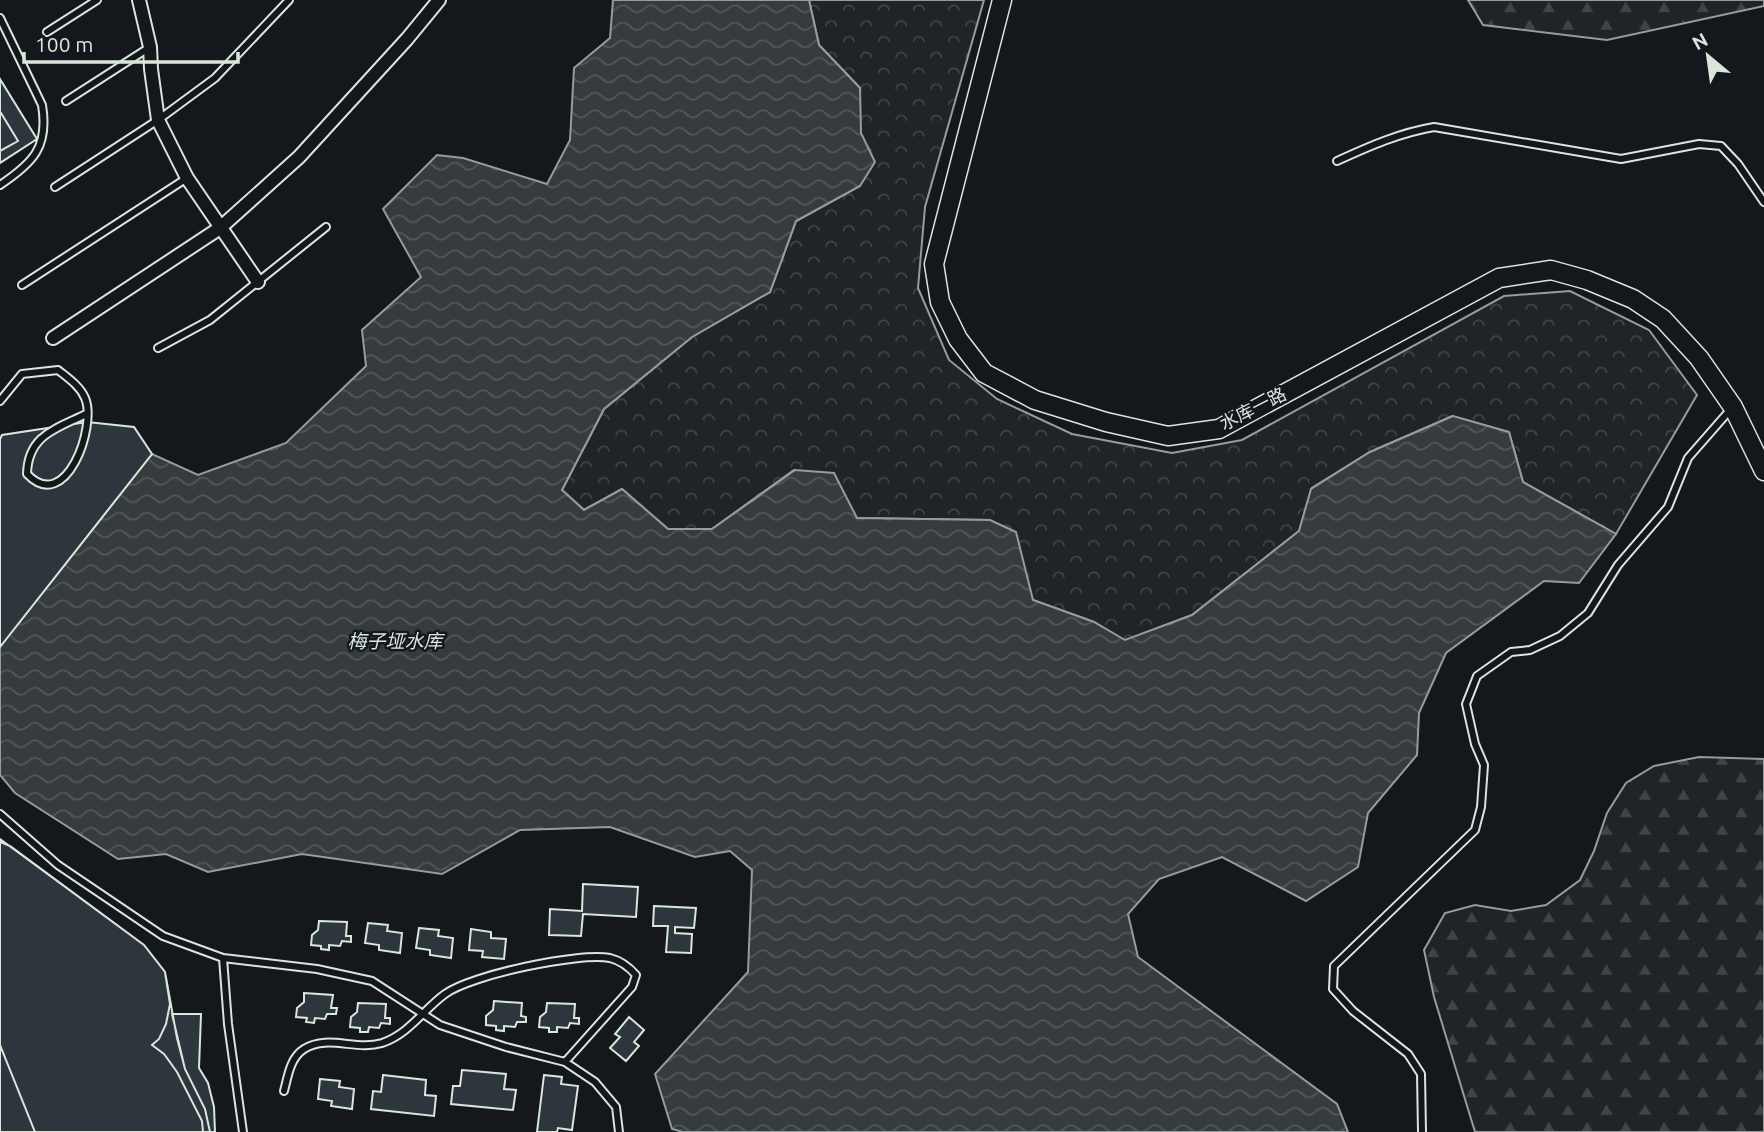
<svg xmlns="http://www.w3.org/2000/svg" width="1764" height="1132" font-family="Ubuntu,'Noto Sans SC',sans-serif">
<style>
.forest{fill:url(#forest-firs);stroke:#939e99;stroke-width:2}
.park{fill:url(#park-crowns);stroke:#939e99;stroke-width:2}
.water{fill:url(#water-waves);stroke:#939e99;stroke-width:2}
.building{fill:#2c363c;stroke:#d8e6dc;stroke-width:2}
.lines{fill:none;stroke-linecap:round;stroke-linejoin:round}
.lane-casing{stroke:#d8e6dc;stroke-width:10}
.street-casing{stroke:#d8e6dc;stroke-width:16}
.secondary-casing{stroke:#d8e6dc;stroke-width:21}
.lane{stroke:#14181c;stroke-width:6}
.street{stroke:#14181c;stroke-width:12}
.secondary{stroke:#14181c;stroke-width:18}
.labels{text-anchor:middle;stroke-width:5;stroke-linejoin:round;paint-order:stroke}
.street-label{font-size:18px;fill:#d8e6dc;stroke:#14181c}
.water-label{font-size:19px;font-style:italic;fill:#d8e6dc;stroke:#14181c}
</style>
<defs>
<pattern id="forest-firs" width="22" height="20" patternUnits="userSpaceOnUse" patternTransform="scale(1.75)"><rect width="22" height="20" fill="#202428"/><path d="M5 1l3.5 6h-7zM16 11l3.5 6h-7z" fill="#404447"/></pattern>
<pattern id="park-crowns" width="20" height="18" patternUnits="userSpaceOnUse" patternTransform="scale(1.75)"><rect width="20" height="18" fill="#202428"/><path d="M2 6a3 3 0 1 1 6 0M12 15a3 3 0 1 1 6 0" fill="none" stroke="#404447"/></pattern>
<pattern id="water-waves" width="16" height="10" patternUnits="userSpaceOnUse" patternTransform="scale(1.75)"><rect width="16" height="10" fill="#363b3e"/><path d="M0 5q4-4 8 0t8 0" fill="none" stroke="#525759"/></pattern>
</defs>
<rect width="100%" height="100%" fill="#14181c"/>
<path class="forest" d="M1468,0H1764V6L1607,40L1483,25Z
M1699,757L1764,759V1132H1475L1434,997L1424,950L1445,913L1475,905L1511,911L1546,905L1580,880L1594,851L1607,813L1626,783L1654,766Z"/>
<path class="park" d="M809,0H984L925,207L918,288L949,360L997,399L1072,434L1172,453L1242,440L1504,296L1570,291L1649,330L1697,395L1616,534L1523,482L1509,432L1452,416L1370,452L1312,488L1299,531L1192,615L1125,641L1094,622L1033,600L990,520L857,518L794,470L712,529H668L622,489L584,510L562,490L604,409L692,337L770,292L796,221L860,186V88L819,45Z"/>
<path class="water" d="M613,0H809L819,45L860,88L861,133L875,162L860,186L796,221L770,292L692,337L604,409L562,490L584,510L622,489L668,529H712L795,470L834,473L857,518L990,520L1016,532L1033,600L1094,622L1125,640L1192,615L1299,531L1311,489L1370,452L1453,416L1509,432L1523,482L1616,534L1579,583L1544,581L1446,653L1419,713L1417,755L1368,813L1358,867L1306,901L1222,857L1159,879L1128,914L1138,957L1337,1104L1348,1132H683L672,1129L655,1074L748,972L752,870L730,851L695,857L610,827L520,830L442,874L302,854L208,872L166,854L118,859L15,793L0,775V647L152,454L198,475L286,443L366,366L362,330L421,277L383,209L437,155L463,158L547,184L570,140L574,68L610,38Z"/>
<path class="building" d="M0,79L37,139L0,163Z
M1,113L18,141L0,151V114Z
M87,422L134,427L152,454L0,647V439L2,435Z
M0,839L144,945L165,972L177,1038L185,1069L205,1109L210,1132H0Z
M0,842L10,846L144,945L165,972L170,1004L166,1024L159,1039L152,1045L164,1054L177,1072L202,1121L203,1132H35L0,1045Z
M583,884L638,887L636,917L583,914L581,936L549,935L550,909L582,911Z
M654,906L696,908L694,928L675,927V933L692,934L691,953L666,952L668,926H653Z
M319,921L347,922L346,936H351V942L342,941L340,946L329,945V950L321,949V946L311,945L312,935L318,930Z
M368,923L388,925L387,931L402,933L400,953L379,950V945L365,943Z
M419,928L439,930L438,936L453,938L451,958L430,955V950L416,948Z
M471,929L491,932V938L506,939L504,959L482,957L483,951L469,950Z
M304,993L333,995L331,1008H337L336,1014H327L325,1019L315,1018L314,1023L306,1022L307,1018L296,1017L297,1008L304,1002Z
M494,1001L522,1003L521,1016L526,1017V1022H517L515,1027L504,1026V1031L496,1030V1026L486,1025V1016L493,1010Z
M358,1003L386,1004L385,1018H390V1024L381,1023L379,1028L369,1027L368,1032H360V1028L350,1027L351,1017L357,1012Z
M547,1003L575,1004L574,1018H579V1024L570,1023L568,1028L557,1027V1032H549V1028L539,1027L540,1017L546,1012Z
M172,1014H201L199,1068L208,1083L214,1107L215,1132H210L205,1109L185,1069Z
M629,1017L644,1030L634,1042L639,1046L626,1061L610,1048L620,1037L615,1034Z
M462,1070L506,1074L504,1089L516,1090L513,1110L451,1104L453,1086H460Z
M383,1075L426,1080L425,1095L436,1096L434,1116L371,1109L373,1091L381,1092Z
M544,1075L562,1077L561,1084L578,1086L572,1130L558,1128L557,1132H537Z
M320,1079L340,1081L339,1087L354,1089L352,1109L331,1106L332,1101L318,1099Z"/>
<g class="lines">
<g class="lane-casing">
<path id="lane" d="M0,18L42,105C49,147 33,163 0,185
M47,32L97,0
M66,101L150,47
M1337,161C1370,146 1399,133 1434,127L1621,159L1699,144L1721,146L1738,164L1764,202
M55,187L158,120L215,78L289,0
M22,285L187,178
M158,348L210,320L326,227
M0,401L22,374L58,370C68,378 80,386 85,398C97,426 66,515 27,474C28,435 56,429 86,414
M0,814L58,865L163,936L223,958L317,969L372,981L440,1025L506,1047L565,1062L595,1082L616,1107L619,1132
M223,958L228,1024L243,1132
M284,1091C288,1076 290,1058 304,1049C328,1034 356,1051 382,1043C409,1034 423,1010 445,994C471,975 579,952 610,958C622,961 629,967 636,975L632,987L565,1062
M1422,1132L1421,1074L1408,1054L1353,1011L1333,989L1334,966L1475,830L1481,807L1484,765L1475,744L1466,704L1477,676L1511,652L1530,650L1560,636L1588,613L1618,565L1668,507L1688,458L1730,410"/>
</g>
<g class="street-casing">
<path id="street" d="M139,0L150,47L151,69L158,120L187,178L258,282
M53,338L220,228L299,157L407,39L439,0"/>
</g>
<g class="secondary-casing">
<path id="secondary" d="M1002,0L934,264L940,302L958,339L984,373L1035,400L1106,422L1168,436L1219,429L1499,278L1551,270L1587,280L1633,299L1663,319L1699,358L1733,407L1764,471"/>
</g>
<use href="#lane" class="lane"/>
<use href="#street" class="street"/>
<use href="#secondary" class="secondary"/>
</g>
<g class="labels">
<g class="street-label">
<text transform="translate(1253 409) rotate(-27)" y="6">水库一路</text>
</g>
<g class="water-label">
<text x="395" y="648">梅子垭水库</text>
</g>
</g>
<g transform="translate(1708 56) rotate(331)" stroke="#14181c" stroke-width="5" paint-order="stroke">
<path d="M0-5L12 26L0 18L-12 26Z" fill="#d8e6dc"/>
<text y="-10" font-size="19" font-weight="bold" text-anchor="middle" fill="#d8e6dc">N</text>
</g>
<path d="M24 52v10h214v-10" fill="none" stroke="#d8e6dc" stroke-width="3.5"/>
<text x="35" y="52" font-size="21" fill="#d8e6dc" stroke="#14181c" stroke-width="5" paint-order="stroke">100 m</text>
</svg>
